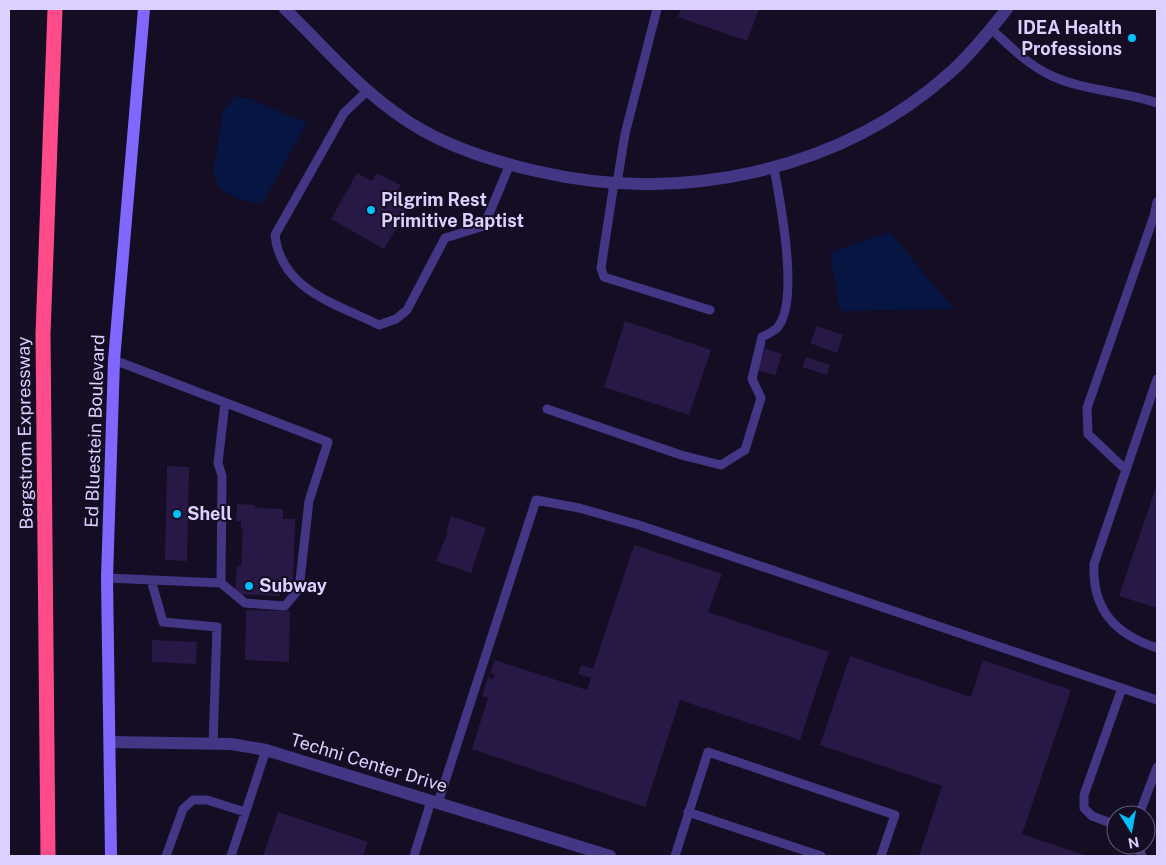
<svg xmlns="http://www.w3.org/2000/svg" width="1166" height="865" font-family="'Public Sans',sans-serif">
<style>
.water{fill:#071543}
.building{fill:#281846}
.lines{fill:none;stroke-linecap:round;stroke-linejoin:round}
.lane{stroke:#433685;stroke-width:9}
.street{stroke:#433685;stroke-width:12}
.secondary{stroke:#7f67ff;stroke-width:12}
.highway{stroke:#ff4b89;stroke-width:15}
.poi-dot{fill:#00c0fb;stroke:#140d24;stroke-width:2}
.labels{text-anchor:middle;stroke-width:4;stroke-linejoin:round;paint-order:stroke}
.poi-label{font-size:18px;font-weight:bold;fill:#dcd0ff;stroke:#140d24;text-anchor:start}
.street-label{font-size:18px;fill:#dcd0ff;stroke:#140d24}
</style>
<rect width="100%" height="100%" fill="#140d24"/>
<path class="water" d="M234,97L248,98L307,123L262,204L242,200L221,190L213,174L223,111Z
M890,232L953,309L840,311L830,252Z"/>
<path class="building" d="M681,9H759L747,41L678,17Z
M357,173L372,181L377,173L401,185L396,193L412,201L384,249L331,219Z
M625,321L711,350L689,415L604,387Z
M817,326L843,335L837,353L810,343Z
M765,348L782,354L775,375L758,370Z
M806,357L830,365L827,375L802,367Z
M167,466L189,467L187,561L165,560Z
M1157,484V608L1119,596Z
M237,504L255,505V508L283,509V519H295L293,585L280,584V596L235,594L237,566H241L243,529H241V521H236Z
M451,516L486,528L471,573L436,561L448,532L446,531Z
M634,545L722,574L708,612L829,652L800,740L680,700L645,807L472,749L488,698L482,696L488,677L493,679L495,674L490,673L495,660L587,690L591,678L578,674L581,665L593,669Z
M246,610L290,611L289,662L245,660Z
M152,640L197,642L196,664L152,662Z
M850,656L971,697L983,660L1071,690L1022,834L1087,856H919L942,786L820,745Z
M278,812L368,842L363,856H263Z"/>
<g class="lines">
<path class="lane" d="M991,29C1010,46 1029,66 1052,76C1085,91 1123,91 1157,103
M367,91L344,113L275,235C281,290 335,303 379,325L396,319L407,310L445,238L484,226L510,164
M614,183L601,268L604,277L710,310
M617,183L625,134L657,9
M1157,379L1094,564C1092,610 1115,634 1157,648
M547,409L681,455L721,465L745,450L761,398L752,379L762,337C767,335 772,332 776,329C801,305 780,201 774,168
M1126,470L1088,434L1087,408L1154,216L1157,202
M107,578L221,583L245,603L285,606L299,589L309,501L328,442L114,360
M151,580L163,622L217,627L213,745
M221,583L222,476L218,463L225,403
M438,803L536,500L579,508L639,525L1157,700
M688,812L821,856
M1139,815L1157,767
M1116,825L1092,816L1084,808V795L1122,688
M1138,845L1142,856
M166,856L183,809L193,800H207L245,812
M231,856L266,750
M414,856L431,801
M675,856L708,752L895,815L881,856"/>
<path class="street" d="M285,9C330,52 366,98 422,130C457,150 497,162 536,171C681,205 840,172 952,71C972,53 990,30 1007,9
M110,742L231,744L266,750L610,856"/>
<path class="secondary" d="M111,856L107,578L114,360L144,9"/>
<path class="highway" d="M48,856L43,334L55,9"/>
</g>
<g class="poi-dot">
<circle cx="1132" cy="38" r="5"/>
<circle cx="371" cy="210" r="5"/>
<circle cx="177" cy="514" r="5"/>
<circle cx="249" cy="586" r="5"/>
</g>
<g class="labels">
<g class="poi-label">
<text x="1122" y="34" text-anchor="end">IDEA Health<tspan x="1122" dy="21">Professions</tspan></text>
<text x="381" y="206">Pilgrim Rest<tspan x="381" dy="21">Primitive Baptist</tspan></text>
<text x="187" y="520">Shell</text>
<text x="259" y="592">Subway</text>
</g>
<g class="street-label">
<text transform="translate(95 431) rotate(-88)" y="6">Ed Bluestein Boulevard</text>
<text transform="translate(25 433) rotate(-91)" y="6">Bergstrom Expressway</text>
<text transform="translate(369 763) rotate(17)" y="6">Techni Center Drive</text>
</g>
</g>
<rect width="1166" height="865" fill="none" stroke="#dcd0ff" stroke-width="20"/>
<g transform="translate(1131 830) rotate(169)"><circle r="24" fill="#140d24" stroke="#645b7c"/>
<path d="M0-4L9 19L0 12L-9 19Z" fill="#00c0fb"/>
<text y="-8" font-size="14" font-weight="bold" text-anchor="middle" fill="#dcd0ff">N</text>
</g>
</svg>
